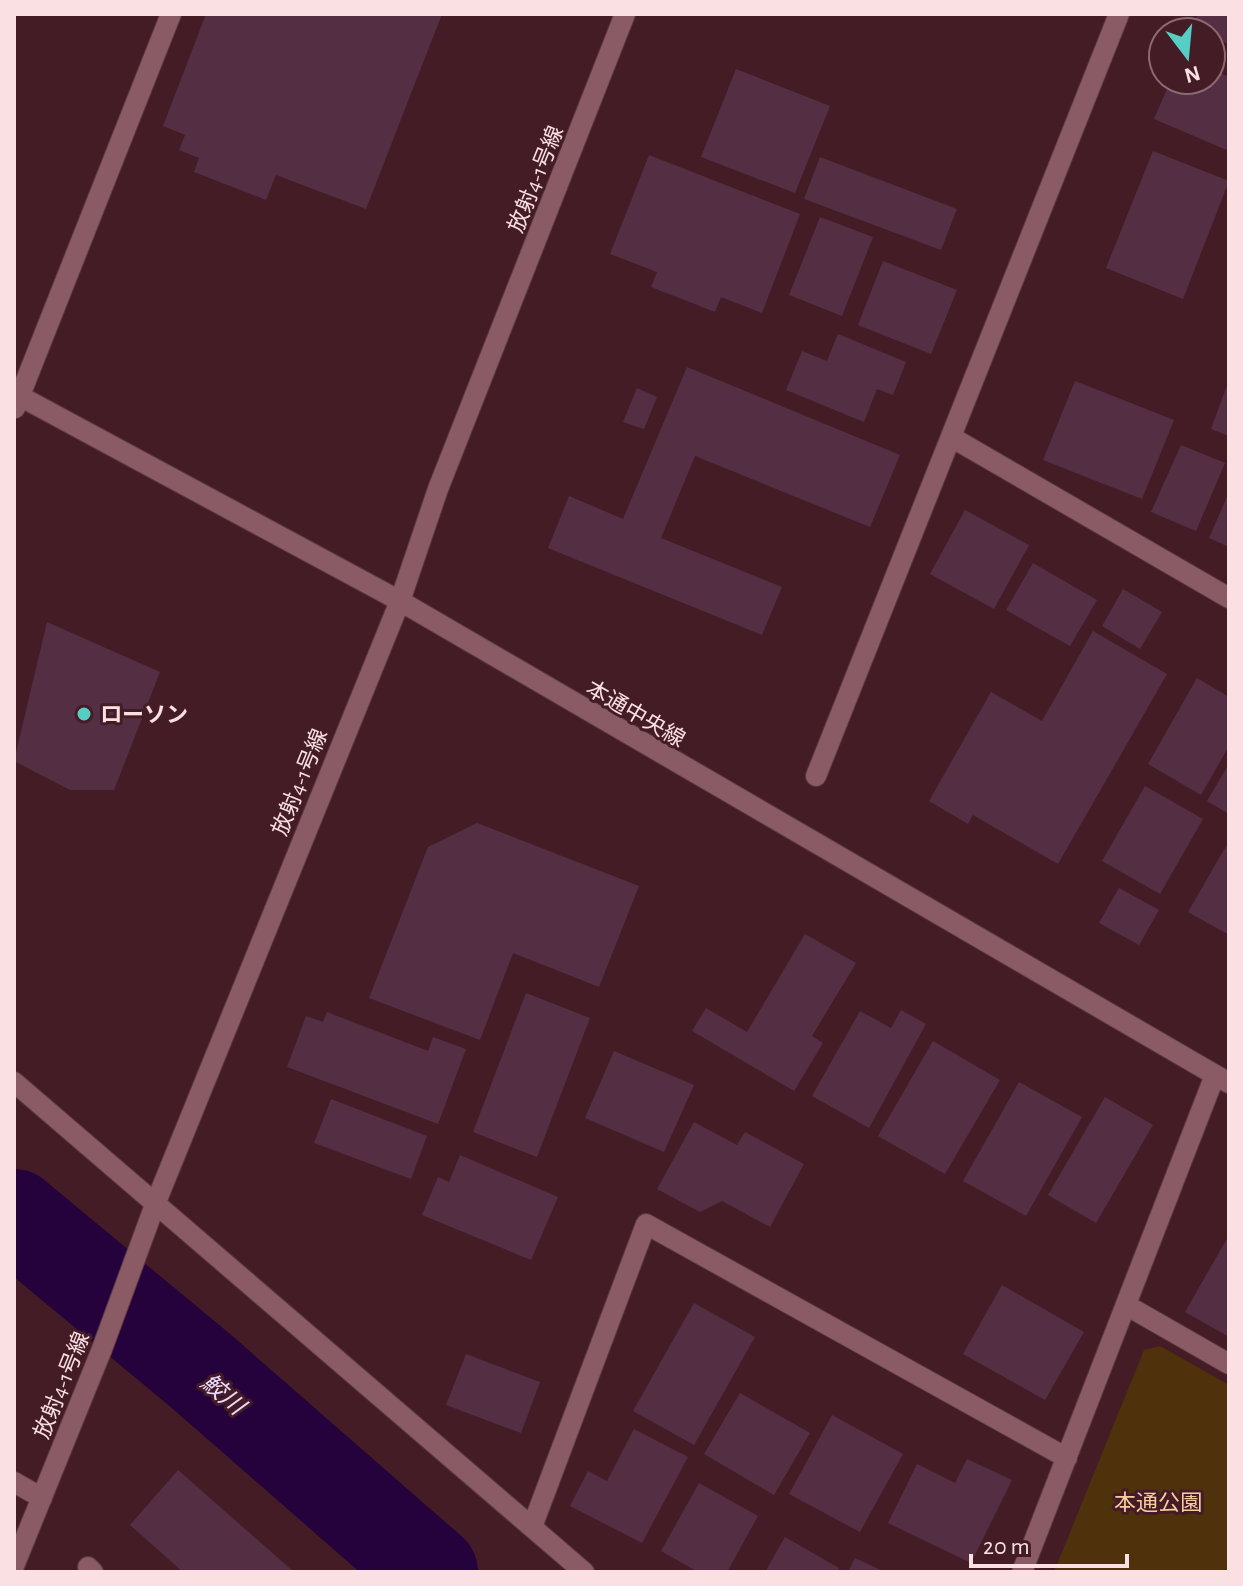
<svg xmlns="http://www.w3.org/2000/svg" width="1243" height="1586" font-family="'Alegreya Sans','Noto Sans JP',sans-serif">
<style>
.green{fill:#4f310c}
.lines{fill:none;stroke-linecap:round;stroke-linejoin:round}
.river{stroke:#25023c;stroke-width:94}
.building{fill:#542f43}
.minor-casing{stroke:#5a3942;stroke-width:22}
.minor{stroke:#8a5b64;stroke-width:20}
.poi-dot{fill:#56cec3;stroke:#441c26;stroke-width:3}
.labels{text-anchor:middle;stroke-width:6;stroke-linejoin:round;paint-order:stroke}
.street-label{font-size:22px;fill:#fadfe3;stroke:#441c26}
.poi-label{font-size:22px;font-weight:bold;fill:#fadfe3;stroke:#441c26;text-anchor:start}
.park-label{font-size:22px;fill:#f9cc9d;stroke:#441c26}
.water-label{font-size:24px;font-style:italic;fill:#ebdaff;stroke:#441c26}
</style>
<rect width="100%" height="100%" fill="#441c26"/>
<path class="green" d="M1160,1346L1229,1385V1572H1054L1144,1350Z"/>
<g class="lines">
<path class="river" d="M14,1216L201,1371L431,1572"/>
</g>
<path class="building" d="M206,14H442L366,209L276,175L266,200L194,172L199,158L179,150L185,135L163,126Z
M1198,14H1229V44L1211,38V32L1192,30Z
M736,69L830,106L795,193L701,157Z
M1211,69L1229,77V151L1154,119L1171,80H1211Z
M1153,151L1229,181L1183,299L1106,268Z
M649,155L800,214L762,313L721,297L715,312L651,287L657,272L610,254Z
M820,157L957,209L941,250L804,199Z
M820,217L873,237L842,316L789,295Z
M883,261L957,290L931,354L858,325Z
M838,334L906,362L893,395L877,389L864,422L786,390L802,351L827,361Z
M687,367L900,455L870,527L695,456L661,538L782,587L762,635L548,548L569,496L623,519Z
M1229,380V436L1211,429Z
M1075,381L1174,420L1142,499L1043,460Z
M637,388L657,397L644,429L623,422Z
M1181,445L1225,463L1196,531L1151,512Z
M1229,492V547L1209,538Z
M965,510L1029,545L994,609L930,574Z
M1033,563L1097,600L1070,646L1006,610Z
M1123,589L1162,612L1140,649L1102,626Z
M47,622L160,672L114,790H70L14,761Z
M1093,631L1167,674L1058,864L973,815L968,824L929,801L991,692L1042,721Z
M1197,678L1229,697V746L1201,795L1148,764Z
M1229,764V814L1207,801Z
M1145,786L1203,819L1160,894L1102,861Z
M477,823L639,886L599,987L513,953L480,1040L369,998L428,847Z
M1229,841V935L1188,912Z
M1119,888L1159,910L1139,945L1099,923Z
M805,934L856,963L812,1036L823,1043L794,1091L692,1031L706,1008L747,1032Z
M526,993L590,1018L537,1157L473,1132Z
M901,1010L926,1024L869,1128L812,1096L860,1011L891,1028Z
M327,1012L428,1051L433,1037L466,1049L438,1124L287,1067L306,1016L323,1022Z
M933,1041L1000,1080L945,1174L878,1136Z
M614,1051L694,1085L664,1152L585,1118Z
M1019,1082L1082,1117L1026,1216L963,1181Z
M1105,1097L1153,1125L1096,1223L1048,1195Z
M331,1099L427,1136L411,1179L314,1143Z
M694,1122L737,1145L745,1132L804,1164L770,1227L722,1201L700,1212L657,1189Z
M460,1155L558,1197L531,1260L422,1215L438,1177L449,1182Z
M1229,1235V1337L1185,1312Z
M1002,1285L1084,1332L1045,1400L963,1354Z
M694,1303L755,1337L694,1445L633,1411Z
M466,1354L540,1382L521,1433L446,1405Z
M740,1393L810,1433L774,1495L704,1454Z
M832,1415L903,1454L860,1532L789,1494Z
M634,1429L688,1457L642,1543L570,1506L588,1471L607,1481Z
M967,1459L1012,1480L971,1563L888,1523L917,1464L955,1483Z
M178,1470L294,1572H183L130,1525Z
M699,1483L758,1516L727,1572H698L661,1551Z
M785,1537L839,1568L837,1572H765Z
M855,1558L885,1572H848Z"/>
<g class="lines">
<g class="minor-casing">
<path id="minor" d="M14,393L400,601L1229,1083
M15,408L171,14
M951,437L1229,598
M816,776L1119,14
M14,1082L584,1572
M1126,1305L1229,1364
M14,1482L42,1498
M532,1527L646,1224L1067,1458
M14,1566L102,1349L156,1202L400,601L438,489L625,14
M88,1567L93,1572
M1022,1572L1215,1075"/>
</g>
<use href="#minor" class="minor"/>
</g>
<circle class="poi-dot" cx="84" cy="714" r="8"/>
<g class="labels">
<g class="street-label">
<text transform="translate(535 179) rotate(-68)" y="8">放射4-1号線</text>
<text transform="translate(636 713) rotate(30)" y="8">本通中央線</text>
<text transform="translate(299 782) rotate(-68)" y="8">放射4-1号線</text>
<text transform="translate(61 1385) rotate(-68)" y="8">放射4-1号線</text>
</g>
<g class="poi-label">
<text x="100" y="722">ローソン</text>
</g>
<g class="park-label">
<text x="1158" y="1510">本通公園</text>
</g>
<g class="water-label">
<text transform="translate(223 1394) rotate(40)" y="8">鮫川</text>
</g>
</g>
<rect width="1243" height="1586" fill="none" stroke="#fadfe3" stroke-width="32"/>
<g transform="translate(1187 56) rotate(164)"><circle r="38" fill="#441c26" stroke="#8d6a72" stroke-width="2"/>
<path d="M0-6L14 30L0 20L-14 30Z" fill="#56cec3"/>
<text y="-12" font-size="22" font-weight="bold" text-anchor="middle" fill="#fadfe3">N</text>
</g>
<path d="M971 1554v12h156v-12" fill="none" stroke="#fadfe3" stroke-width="4"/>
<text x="983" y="1554" font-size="24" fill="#fadfe3" stroke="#441c26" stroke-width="6" paint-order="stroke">20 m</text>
</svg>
